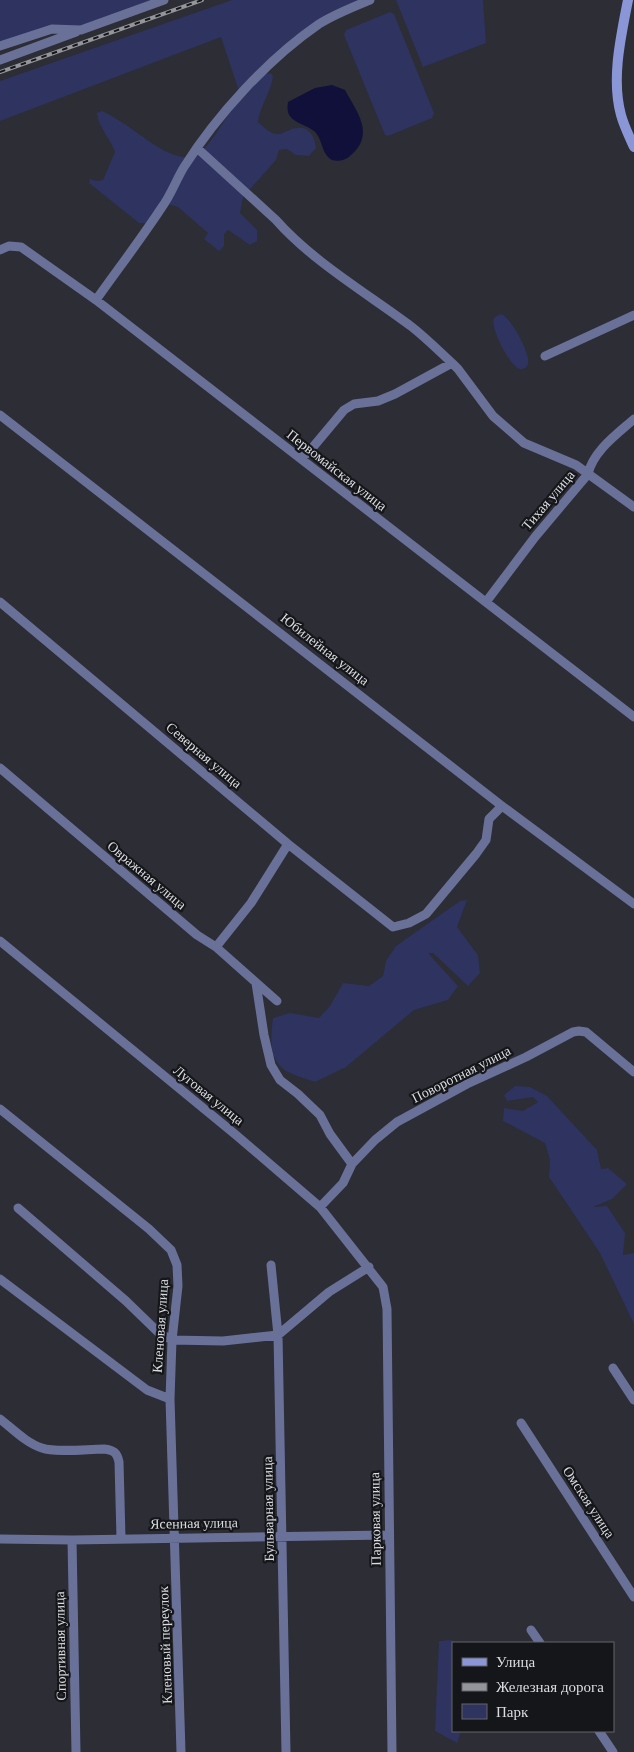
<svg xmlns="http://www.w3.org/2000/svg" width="634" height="1752" font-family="Georgia,serif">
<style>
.green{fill:#2e335f}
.water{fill:#10103a}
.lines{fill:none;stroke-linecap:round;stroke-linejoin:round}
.street{stroke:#6a7199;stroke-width:9}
.secondary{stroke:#8b96d6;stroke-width:10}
.rail-casing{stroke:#94959b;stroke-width:4}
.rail{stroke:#151619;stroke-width:2;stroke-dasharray:5.5;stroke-linecap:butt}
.labels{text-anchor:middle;stroke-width:4.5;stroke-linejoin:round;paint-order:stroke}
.street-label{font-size:14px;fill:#dbdce1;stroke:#151619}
</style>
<rect width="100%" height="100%" fill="#2c2d35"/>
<path class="green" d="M0,0H168L82,31H53L0,49Z
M232,0H372L320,23L240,94L221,37L0,121V81Z
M396,0H483L486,43L423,67Z
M390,12L394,14L434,113L432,118L388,136L385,135L344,35L346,30Z
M271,73L273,76C271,93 260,105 258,122C264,127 270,134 278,134C284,134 290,128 297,128C309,126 315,137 316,148L309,156L296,155L287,149L279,150L276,160L243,197L240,213L257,230V241L250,245L228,230L224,234V246L219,251L204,239L208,233L178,207L168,204L146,223H139L89,183L90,179L97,181L103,180L115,152C111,139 98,127 97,113L102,111C124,121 142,138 163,150C173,155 185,160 196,155C211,147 225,117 236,104C245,93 256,84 266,74Z
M501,314C510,316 531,354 528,364C527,367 525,368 522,369C512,372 489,326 494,318C495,317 499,315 501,314Z
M467,900L457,927L478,955L480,973L468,986L433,953H428L458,986L448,1000L414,1010L346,1067L315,1082C307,1079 288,1074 282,1068C268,1055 271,1035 273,1018L290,1013L319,1018L330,1006L343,983L369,986L383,976L386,961L396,946L460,901Z
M515,1086L530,1087L547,1096L597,1150L601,1169L608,1168L627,1184L612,1199L593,1207L607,1206L625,1233L623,1255L634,1253V1324L600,1253L549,1177L550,1160L545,1143L503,1121L504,1108L523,1111L538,1102L533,1097L507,1101L504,1095Z
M452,1640L454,1643L453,1731H461L457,1743L435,1731L439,1641Z"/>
<path class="water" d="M332,85L345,90C357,112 376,135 350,156C346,160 338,162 332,160C321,154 323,139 314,131C303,122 284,123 288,102L315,88Z"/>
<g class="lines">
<path class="street" d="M0,46L52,29L81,30L164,0
M0,60L76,32
M197,148L276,220C312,261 368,294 412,327C426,338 439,351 452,363L458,369L493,416L524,443L576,465L634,507
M0,250L9,246L21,247L96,300L634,717
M96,300C118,269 141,239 162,207C171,195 176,180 184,167C217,115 268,59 319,24C335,14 353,7 370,0
M545,356L634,315
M0,415L502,806L634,904
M300,458L308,453L344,410L354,404L378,401L395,394L452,363
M0,602L288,844L393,927L409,923L426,914L476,854L486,840L489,819L502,806
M486,602L535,537L588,474C593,451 617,434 634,419
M0,768L197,935L216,947L277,1001
M0,941L236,1135L320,1207L383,1287L387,1309L392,1752
M216,947L251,903L288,844
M256,983L264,1035L271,1065L280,1080L298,1094L320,1115L330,1134L352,1164
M0,1109L149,1229L171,1250L177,1265L178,1286L172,1340L170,1399L181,1752
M320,1207L343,1183L352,1164L375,1140L397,1122L467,1084L526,1057L573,1032L579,1031L586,1032L634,1072
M18,1208L126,1301L159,1333L172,1340L223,1341L278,1335L329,1292L369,1267
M271,1265L278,1335L286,1752
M0,1279L147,1390L170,1399
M613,1368L634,1400
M0,1419C13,1429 26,1443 42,1448C56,1453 88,1449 104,1449C113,1450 117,1452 119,1462L121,1538
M521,1423L634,1597
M0,1539L72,1540L388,1535
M72,1540L76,1752
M531,1630L540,1643
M599,1731L613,1752"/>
<path class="secondary" d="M628,0C621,36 611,79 621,115C624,126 629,136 634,147"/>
<g class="rail-casing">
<path id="rail" d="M0,72L202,0"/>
</g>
<use href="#rail" class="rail"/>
</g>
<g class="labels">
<g class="street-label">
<text transform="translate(337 470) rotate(38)" y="5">Первомайская улица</text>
<text transform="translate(548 500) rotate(-50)" y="5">Тихая улица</text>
<text transform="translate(325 649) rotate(38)" y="5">Юбилейная улица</text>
<text transform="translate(204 755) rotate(40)" y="5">Северная улица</text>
<text transform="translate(147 875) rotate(40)" y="5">Овражная улица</text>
<text transform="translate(461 1074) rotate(-27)" y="5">Поворотная улица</text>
<text transform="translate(209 1095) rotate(39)" y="5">Луговая улица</text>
<text transform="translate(160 1326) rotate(-86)" y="5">Кленовая улица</text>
<text transform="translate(589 1502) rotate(57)" y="5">Омская улица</text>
<text transform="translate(268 1509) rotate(-91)" y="5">Бульварная улица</text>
<text transform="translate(375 1519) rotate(-91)" y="5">Парковая улица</text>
<text transform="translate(194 1523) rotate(-1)" y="5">Ясенная улица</text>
<text transform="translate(165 1645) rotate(-92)" y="5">Кленовый переулок</text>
<text transform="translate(60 1646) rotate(-91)" y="5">Спортивная улица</text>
</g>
</g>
<rect x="452" y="1642" width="162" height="90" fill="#151619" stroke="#646569"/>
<rect x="462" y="1658" width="25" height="8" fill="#8b96d6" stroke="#646569"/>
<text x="496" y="1667" font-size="15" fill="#dbdce1">Улица</text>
<rect x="462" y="1683" width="25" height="8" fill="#94959b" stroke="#646569"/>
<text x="496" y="1692" font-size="15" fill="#dbdce1">Железная дорога</text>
<rect x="462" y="1704" width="25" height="15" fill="#2e335f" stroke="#646569"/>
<text x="496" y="1717" font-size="15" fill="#dbdce1">Парк</text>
</svg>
